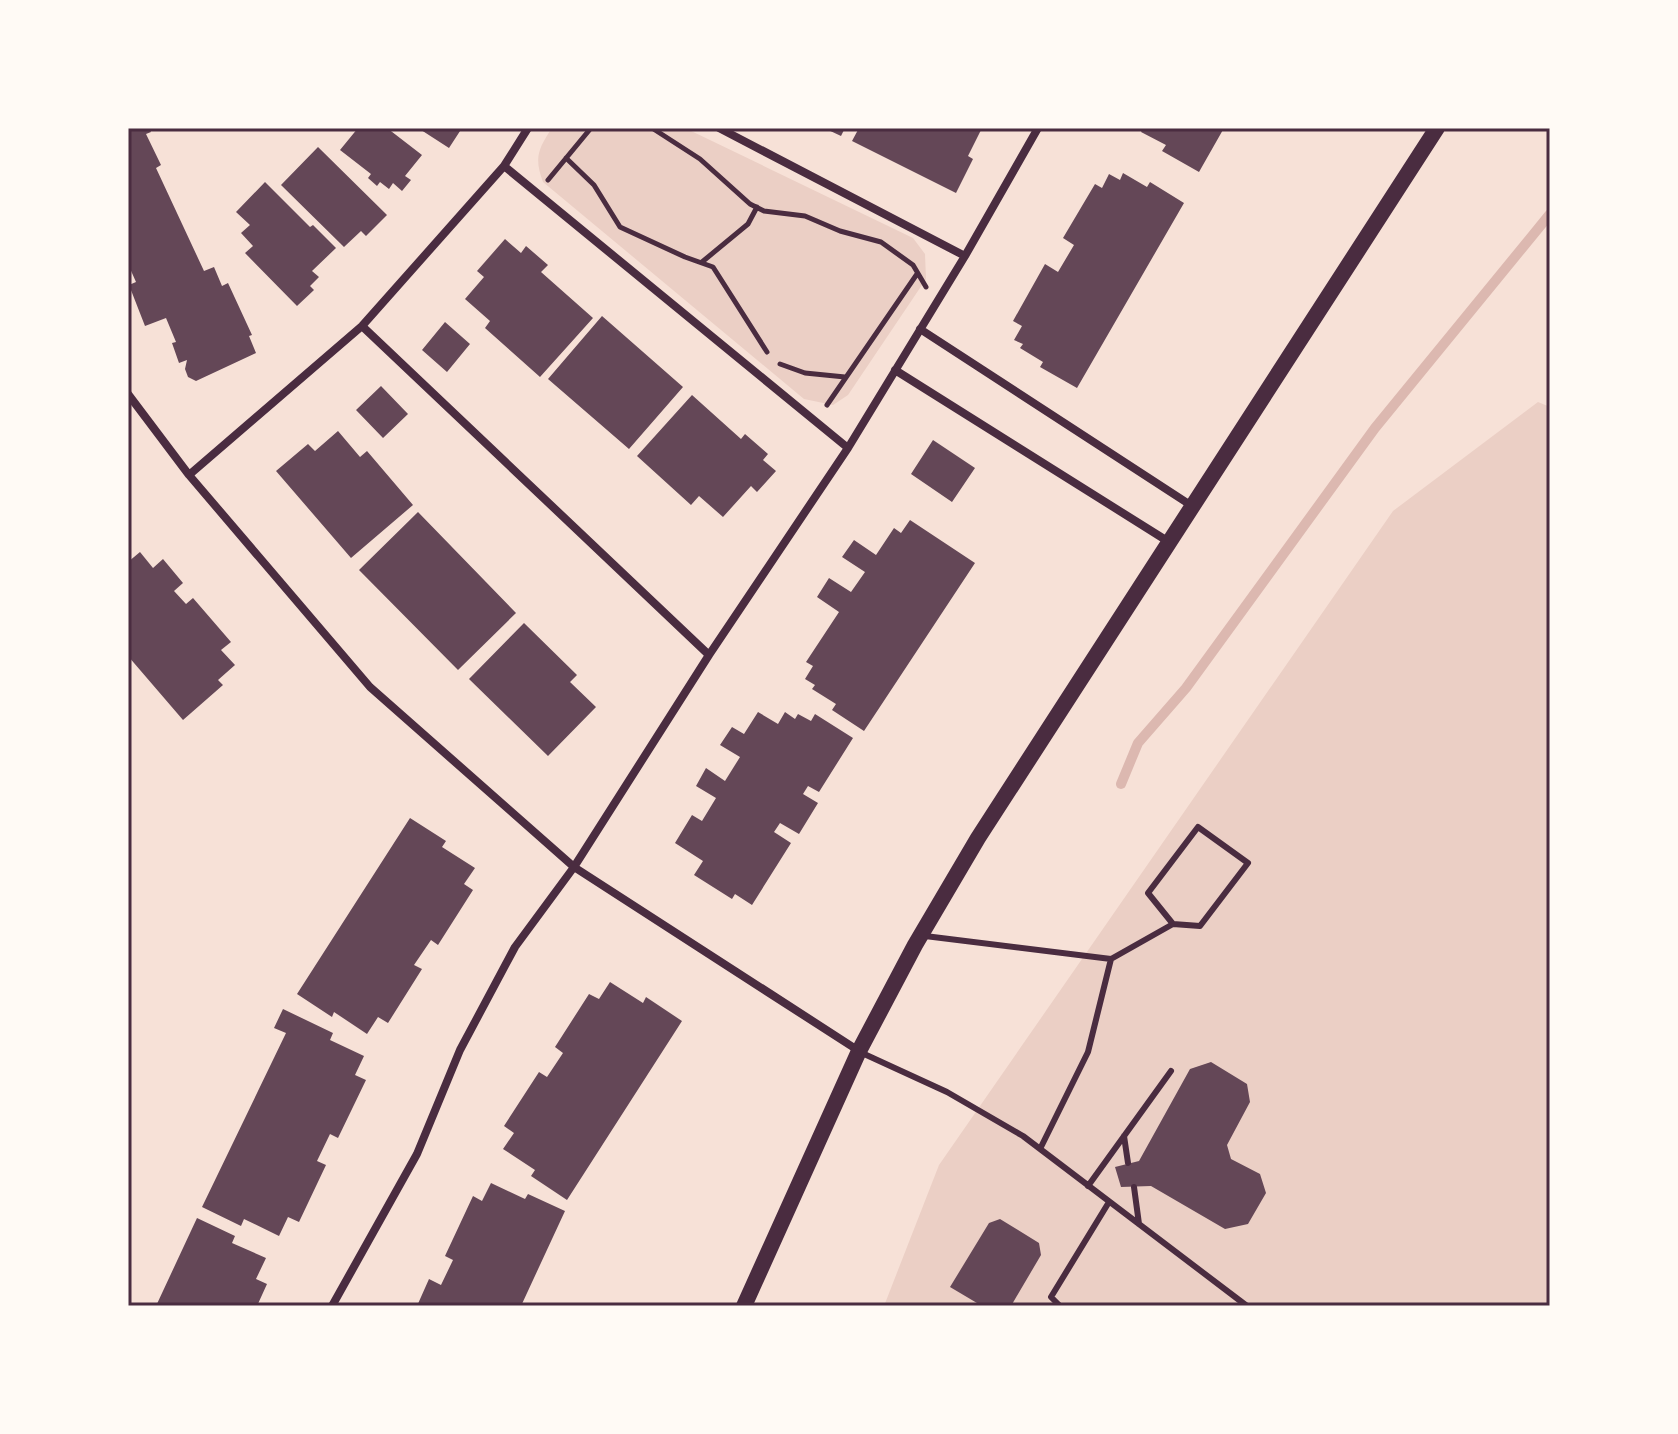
<svg xmlns="http://www.w3.org/2000/svg" width="1678" height="1434" font-family="Rubik,sans-serif">
<style>
.green{fill:#ebcfc5}
.lines{fill:none;stroke-linecap:round;stroke-linejoin:round}
.stream{stroke:#dcb8b0;stroke-width:10}
.building{fill:#644757}
.path{stroke:#4a2c40;stroke-width:5}
.service{stroke:#4a2c40;stroke-width:6}
.minor{stroke:#4a2c40;stroke-width:8}
.secondary{stroke:#4a2c40;stroke-width:16}
.neatline{fill:none;stroke:#4a2c40;stroke-width:3}
</style>
<rect width="100%" height="100%" fill="#f7e1d7"/>
<path class="green" d="M552,128H685L913,238L925,254L926,279L848,395L833,405L804,399L543,182C534,158 538,149 552,128Z
M1538,402L1550,407V1306H884L939,1165L1393,511Z"/>
<g class="lines">
<path class="stream" d="M1121,784L1138,743L1186,688L1375,428L1550,214"/>
</g>
<path class="building" d="M128,128H149L151,132L146,134L161,165L156,168L204,271L214,267L222,286L228,283L252,335L249,336L256,353L196,381L188,377L185,369L187,360L179,363L172,343L176,342L166,318L145,326L129,285L136,282L128,264Z
M358,128H387L422,155L405,176L411,180L402,191L393,183L389,189L380,182L377,186L368,178L371,174L340,150Z
M418,128H462L449,148Z
M824,128H845L841,136Z
M859,128H982L968,156L973,159L956,193L852,141Z
M1143,128H1224L1199,172L1162,151L1166,145L1141,132Z
M318,147L387,215L366,236L361,231L344,247L281,185Z
M1123,173L1147,187L1150,182L1184,203L1077,388L1040,367L1043,362L1020,348L1023,344L1014,340L1022,326L1013,321L1045,264L1058,272L1074,245L1063,238L1095,184L1102,188L1109,174L1120,180Z
M265,182L310,227L313,225L336,248L312,271L319,277L310,286L314,290L297,306L245,253L253,246L241,233L250,225L236,212Z
M505,239L521,253L526,246L548,265L541,272L593,318L540,377L485,328L490,321L465,299L484,277L477,271Z
M602,316L683,387L629,449L548,379Z
M445,322L470,344L447,372L422,350Z
M381,386L408,414L383,438L356,410Z
M692,395L741,439L745,434L768,454L763,460L776,471L757,492L751,486L723,517L699,496L691,505L637,456Z
M338,431L360,457L367,451L413,505L351,558L276,471L308,444L315,451Z
M933,440L975,468L952,502L911,474Z
M418,512L516,613L458,670L359,570Z
M910,520L975,563L864,731L832,710L836,704L812,689L815,685L805,679L813,666L806,662L839,612L817,597L829,578L851,592L865,572L842,557L854,540L876,555L894,528L901,533Z
M140,552L153,568L163,559L183,583L174,591L186,604L193,598L231,642L221,650L235,665L218,680L223,685L183,720L128,656V562Z
M524,623L577,675L570,682L596,707L548,756L469,679Z
M758,712L778,724L785,712L795,719L798,714L811,721L815,714L853,738L819,792L808,786L803,794L818,803L799,834L780,823L774,832L791,843L752,905L735,894L732,899L694,875L703,861L675,843L692,815L702,821L716,798L696,786L706,768L725,781L740,757L720,745L732,727L744,734Z
M410,818L446,841L442,847L475,868L464,884L473,890L438,945L431,940L414,965L422,969L388,1023L378,1017L367,1034L334,1012L332,1017L297,994Z
M610,982L643,1003L646,997L682,1021L567,1200L531,1176L535,1170L503,1149L514,1133L504,1126L539,1072L547,1077L563,1053L555,1047L589,994L599,999Z
M283,1009L333,1033L330,1040L364,1056L355,1075L366,1080L338,1138L330,1134L317,1161L326,1165L299,1222L288,1217L279,1236L244,1219L241,1226L202,1207L286,1033L274,1028Z
M1211,1062L1247,1084L1250,1102L1227,1145L1231,1159L1260,1174L1266,1193L1248,1224L1225,1229L1151,1186L1121,1187L1115,1167L1139,1161L1190,1069Z
M491,1183L525,1199L528,1194L565,1211L521,1306H417L429,1279L441,1285L453,1260L445,1256L473,1196L482,1201Z
M197,1218L235,1236L232,1243L266,1258L256,1279L267,1284L257,1306H156Z
M1000,1219L1039,1243L1041,1255L1011,1306H982L950,1287L989,1223Z"/>
<g class="lines">
<path class="path" d="M652,128L700,159L750,204L764,211L805,216L840,231L881,242L913,265L926,287
M566,158L594,185L620,227L685,257L713,267L767,352
M548,180L591,128
M702,262L748,224L757,207
M780,364L805,373L845,377
M827,405L917,274"/>
<path class="service" d="M925,936L1111,959L1088,1052L1040,1149
M1111,959L1173,924L1200,926L1248,863L1198,827L1148,893L1173,924
M862,1053L947,1092L1023,1136L1247,1306
M1124,1136L1128,1163
M1088,1186L1171,1071
M1134,1187L1139,1224
M1060,1306L1051,1297L1109,1202"/>
<path class="minor" d="M719,128L965,256
M504,166L848,448
M362,326L709,655
M920,329L1192,506
M895,370L1169,542
M128,394L189,475L370,687L574,867L859,1051
M189,475L362,326L504,166L528,128
M332,1306L417,1154L460,1050L515,947L574,867L709,655L848,448L965,256L1038,128"/>
<path class="secondary" d="M744,1306L859,1051L915,945L978,838L1437,128"/>
</g>
<rect width="1678" height="1434" fill="none" stroke="#fffaf5" stroke-width="260"/>
<rect x="130" y="130" width="1418" height="1174" class="neatline"/>
</svg>
